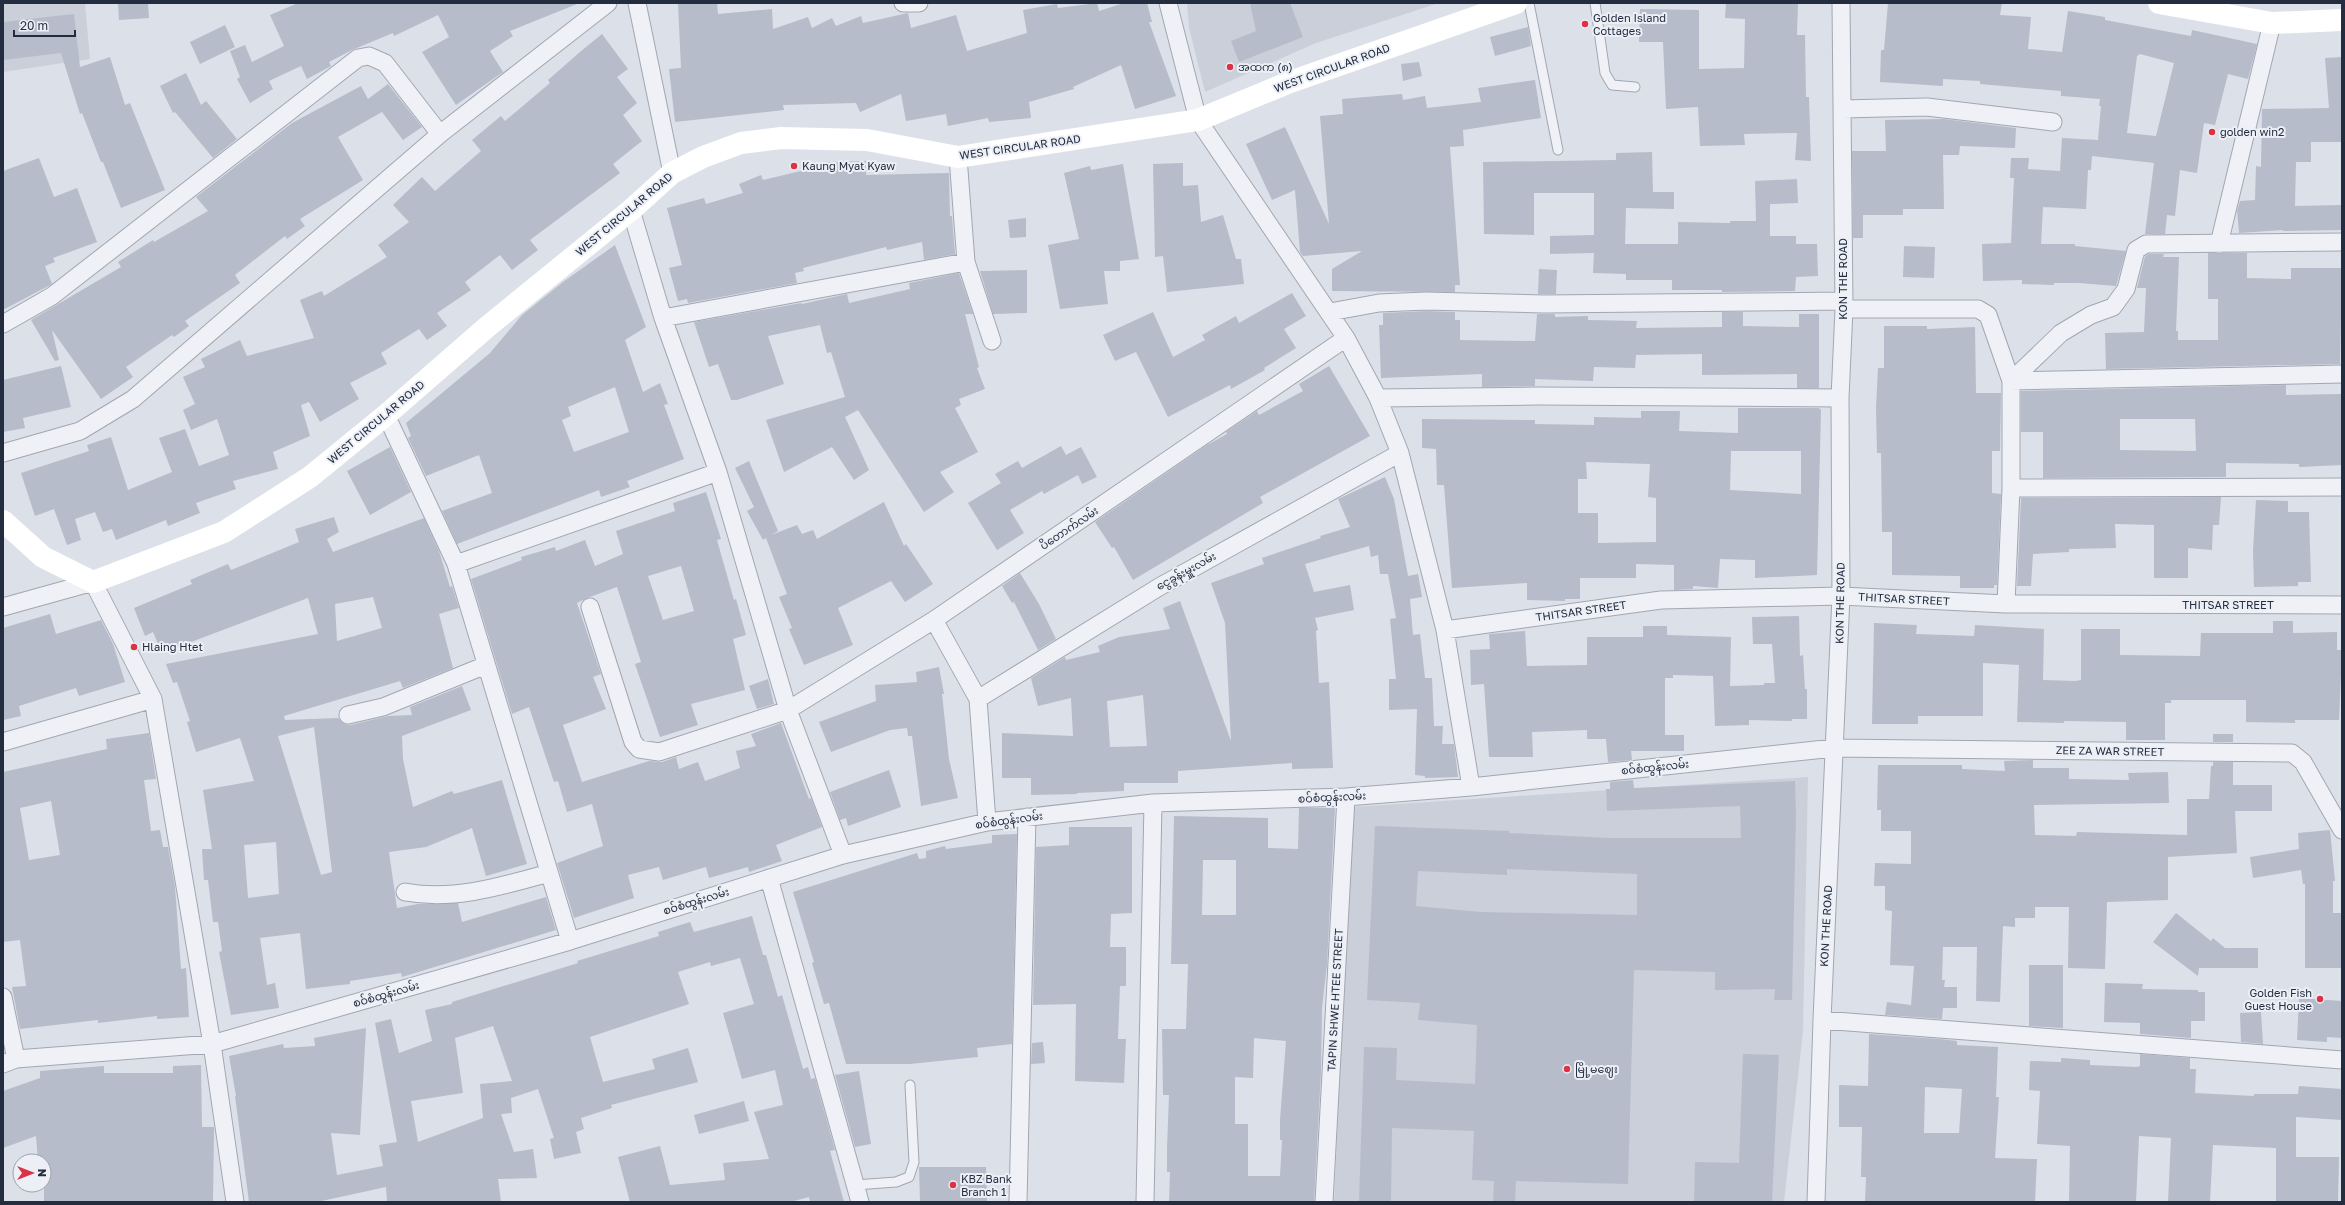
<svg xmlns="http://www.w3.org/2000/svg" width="2345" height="1205" font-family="'Golos Text','Noto Sans Myanmar',sans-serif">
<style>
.built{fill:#cacfda}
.building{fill:#b6bcc9;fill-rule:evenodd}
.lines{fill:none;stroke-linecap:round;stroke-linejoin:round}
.lane-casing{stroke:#a1a7b2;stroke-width:11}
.street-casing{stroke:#a1a7b2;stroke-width:19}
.lane{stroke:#eff1f6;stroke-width:9}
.street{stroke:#eff1f6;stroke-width:17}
.secondary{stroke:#fff;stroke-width:22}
.poi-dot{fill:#dc3244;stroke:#ecf0f6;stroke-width:1.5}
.labels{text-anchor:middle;stroke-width:4;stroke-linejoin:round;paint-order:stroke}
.poi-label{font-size:11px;fill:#242d40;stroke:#ecf0f6;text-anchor:start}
.street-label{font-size:11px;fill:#242d40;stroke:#ecf0f6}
</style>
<rect width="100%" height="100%" fill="#dce0e8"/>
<path class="built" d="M3,3H85L90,59L3,72Z
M1187,3H1439L1316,43L1205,92L1189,28Z
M1808,777L1803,1031L1784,1202H1334L1352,807Z"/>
<path class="building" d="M118,3H148L149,18L119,20Z
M298,3H577V4L510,31L513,36L490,51L503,72L456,105L422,52L449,37L438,15L394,36L393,33L352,50L329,62L331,66L307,79L301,66L269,81L273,89L250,103L237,79L240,77L230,51L245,45L252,62L284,46L270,15Z
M717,3L718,14L772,9L773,29L808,17L812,28L832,18L836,26L861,16L863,23L908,13L911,28L956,15L967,51L1027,33L1023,10L1057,4L1058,8L1097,3L1099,11L1124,3H1147L1152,22H1149L1176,96L1135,109L1121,65L1073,87L1074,89L1029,102L1031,118L989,122L988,118L948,126L946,114L906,121L901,94L860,112L856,103L783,105L784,110L675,122L669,69L681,68L678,4Z
M1250,3H1290L1303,37L1239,62L1231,41L1256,31Z
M1726,3H1798L1797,35H1805L1806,97H1809L1811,161L1795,160L1797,133L1744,134L1745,145L1700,146L1698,107L1666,109L1663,42H1639L1640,9L1699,10V69L1744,68L1745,19L1725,18Z
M1888,3H2002L2000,15L2031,17L2028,49L2062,52L2068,11L2105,17V20L2191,36L2192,30L2257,44L2248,79L2228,74L2215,125L2204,123L2197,173L2180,170L2175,216L2167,215L2165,234H2145L2154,163L2092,156L2091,170H2088L2086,209L2043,207L2041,244H2075V246L2126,251L2116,286L2079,283H2054V285L2022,284V280L1983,281L1982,244L2011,243L2014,178H2010L2011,158H2029L2028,169L2060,171L2062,138L2098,140L2101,106H2099L2100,99L2061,96V91L1980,84V81L1943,79V86L1880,82L1881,50H1884ZM2140,54L2174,63L2156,136L2127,133L2137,56Z
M74,14L80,67L110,57L125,105L130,103L165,190L121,208L103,162H101L82,113L80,114L61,53L3,60V22Z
M225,25L235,47L200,64L190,42Z
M1528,27L1531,46L1495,56L1490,37Z
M602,34L628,69L617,77L637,103L623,115L642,141L613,164L620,173L530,240L538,250L512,270L500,255L465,282L471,290L437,313L447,326L427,340L419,329L381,353L387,364L350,383L359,399L320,422L309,402L301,405L310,436L273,452L278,469L233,481L236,489L196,503L200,513L168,526L166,520L116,540L112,529L103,532L95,512L75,519L81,540L67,545L54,509L35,516L21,473L89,451L87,445L111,437L128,490L172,472L159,438L185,429L199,466L229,455L217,419L191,430L183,410L195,404L183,377L205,367L201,359L240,340L247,356L314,338L300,300L322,291L324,296L387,257L378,245L409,222L393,205L422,177L435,191L481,151L472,140L501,116L505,121L550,83L548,80L580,52Z
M2342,57V142H2311V162H2296L2295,206L2342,205V230L2283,231V230L2239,233L2237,211L2240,201L2255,200L2256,166L2261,167L2262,109L2329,108L2325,58Z
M1419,62L1422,76L1403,81L1401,64Z
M186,73L201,105L206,101L237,139L213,158L175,112L173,113L160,86Z
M1535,80L1541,118L1463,130L1464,146L1450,147L1460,285H1455V292L1332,291V269L1362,251L1303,256L1300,252L1295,190L1272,200L1246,144L1285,127L1329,224L1320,116L1343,114L1342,99L1402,94L1403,100L1425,96L1427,108L1481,102L1478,88Z
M388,84L422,127L403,140L382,112L338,137L363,180L300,219L305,226L287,239L285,236L235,275L240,283L185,321L189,326L174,337L172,335L126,367L133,377L101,399L52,330L59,360L55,361L31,320L121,267L118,262L153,240L154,242L208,211L196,197L292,123L361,86L368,99Z
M1944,119L2016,128L2015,148L1960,146L1959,155H1943L1944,209H1903V215H1863V238H1853L1852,151H1886L1885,120Z
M1652,152L1653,192H1674V209L1626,208L1625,244H1678V222L1730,223V221H1756L1755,181L1797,179L1798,203L1770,204V236H1796V244H1817L1818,276L1796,277L1795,291L1722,292V290H1672V280H1626V274L1593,273L1594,253L1550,254V236L1594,235V193H1534V235L1484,234L1483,162L1616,160V153Z
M39,158L54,197L77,188L97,242L53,258L55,262L45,266L52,284L3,310V171Z
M866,161V175L949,173L950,216H952L955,254L924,260L922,242L887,250L886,247L803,268L804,271L795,273L797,283L688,303L687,299L678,301L669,268L682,265L667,208L704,198L706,204L743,193L739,184L761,175L763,180L805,170V163Z
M1183,163V186L1198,185L1201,222L1223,215L1236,259H1241L1244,284L1167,292L1163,256L1155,257L1153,164Z
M1123,164L1139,259L1120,261V271H1104L1108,304L1060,309L1048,245L1079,239L1064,173L1090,166L1091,170Z
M1026,218V237L1010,238L1008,220Z
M615,245L646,327L625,340L643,392L660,383L668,404L664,405L684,459L627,481L630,487L601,497L599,490L457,544L442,511L492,493L479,455L426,476L408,438L411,436L406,423L490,353L522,315L563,282ZM615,387L629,432L574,452L562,420L571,416L568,407Z
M1904,246L1935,247L1934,278L1903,277Z
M2208,253H2247V278L2291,279V268H2342L2340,364L2106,369L2105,333L2144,332L2146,288H2137L2145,256L2149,254H2164L2163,257H2179L2176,331H2178V340H2218V299H2208Z
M1539,269L1557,270L1556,294H1538Z
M1027,270V313L993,314L980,271Z
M959,273L973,314H965L979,367L977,368L985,389L959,399L961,405L955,408L978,452L940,472L954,492L924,512L858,410L845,417L869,470L854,480L832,447L784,472L766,420L845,397L831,352L827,353L820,325L768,336L784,384L737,400H731L718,364L709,367L694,322L801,303L802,304L847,294L849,303L910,289L909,283Z
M1292,293L1306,316L1284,329L1296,348L1264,368L1265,370L1231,389L1230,385L1168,417L1136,352L1115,361L1103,335L1153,312L1173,357L1205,340L1202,335L1236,316L1239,323Z
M1426,311L1455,312V320H1460V340L1535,341L1537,314H1555V317L1588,316V320L1637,321L1636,328L1722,327V312H1743V326L1799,327V314H1819V388H1797V374L1702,375V354L1636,355L1635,368L1594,367L1593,381L1535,379V386L1482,387V374L1381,378L1379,325H1383V313Z
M1884,326H1927V329L1975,327L1976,393H2001L2000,451H1992V493L2001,494L1997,585H1994V588H1960V576L1892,575V532H1882L1881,453H1877L1876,408L1878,368H1884Z
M61,366L71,407L23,418L25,428L3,432V380Z
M1329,366L1370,436L1260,497L1263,503L1133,580L1114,547L1112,548L1095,522L1207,445L1227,434L1226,432L1257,411L1259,415L1303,391L1299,384Z
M2286,385V395L2342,394V465L2299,467V464L2226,463V477L2043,478V432H2021V391ZM2120,419H2195L2196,451L2120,450Z
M1738,408H1819L1821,410L1817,575L1755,578V560L1720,559L1718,588L1693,586V589L1674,590V565L1636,564V578H1580V599H1565V601L1527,600V583L1452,588L1444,485H1437L1436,449L1422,448V419L1535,420V424L1594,425V417L1641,418V411H1680L1679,431L1738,433ZM1731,451H1801V494L1730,490ZM1586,462L1650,464L1648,497L1656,498V542L1598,543V513H1578V479H1587Z
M1061,446L1066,455L1081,447L1097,477L1082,484L1078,475L1044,494L1042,491L1010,510L1024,533L997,550L968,503L1001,483L995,474L1018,461L1022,468Z
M390,447L411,492L370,515L347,471Z
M749,461L778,531L771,535L797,525L802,534L813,530L817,539L884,502L904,546L906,544L933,584L905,602L891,581L838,608L853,645L804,665L789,629L792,628L779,597L787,594L766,538L763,540L747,511L754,507L735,468Z
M1385,477L1394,499L1408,576L1418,574L1422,597L1410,599L1413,635L1420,634L1425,678H1432L1434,726H1443L1442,744H1454L1458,777L1425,778V776L1415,775L1417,709L1389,710V679H1396L1390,619L1396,618L1388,574H1380L1378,555L1371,557L1369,546L1305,564L1314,592L1350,585L1354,610L1315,618L1318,630L1316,631L1319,683L1329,682L1333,768L1292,769V763L1178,771V783H1124V791L1077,793V794L1031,795V778H1002V733L1073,736L1071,698L1038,706L1031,678L1065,657L1066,660L1100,652L1098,646L1119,637L1170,629L1163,608L1180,601L1231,741L1225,623L1211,583L1264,564L1262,558L1321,538L1320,536L1350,527L1338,499ZM1143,695L1147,746L1110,747L1107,701Z
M706,492L721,539L717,540L734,600L736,599L746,635L733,639L745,690L691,704L698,725L660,737L635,664L641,662L617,587L587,598L577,603L601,674L593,677L606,709L563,725L582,782L649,761L662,762L676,757L679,769L698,762L705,781L740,768L736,751L756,746L751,734L781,723L809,799L811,798L822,827L776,845L782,861L749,872L748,867L709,878L706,867L663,880L659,867L628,875L634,898L574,918L557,863L603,846L592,804L567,812L558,781L554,782L529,707L512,714L471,579L522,560L521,557L555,547L556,551L585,540L595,566L623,554L616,531L675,511L673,503ZM681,566L694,611L663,620L648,576Z
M2221,497L2219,525H2213L2212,550L2188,548V578H2154V525L2115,524L2116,548L2069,549V552L2033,554L2031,586H2017L2021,498Z
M2256,500L2288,501V512H2309L2311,582H2298V586L2254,587L2253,551Z
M334,517L339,532L327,539L333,552L424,518L439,551L450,587L452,586L459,608L439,614L453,668L403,688L400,681L284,716L285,720L338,718L345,724L350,725L388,716L412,715L410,707L462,686L471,710L402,736L403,759L413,807L452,791L454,794L502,780L527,864L486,876L472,828L426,847L389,852L397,908L418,904L458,903L462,922L546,897L556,930L402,977L401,973L350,981V984L306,989L300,933L260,938L267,985L275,983L279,1008L231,1015L219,952L222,951L218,922H213L208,880H204L202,849H212L203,790L254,781L240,738L196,752L187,722L190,721L177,682L173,683L166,664L318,634L308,598L162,653L153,632L145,636L134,608L192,584L190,580L228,564L231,570L299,542L295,529ZM373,597L382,628L337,641L335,604ZM314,727L332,872L321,875L278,736ZM276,842L279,894L248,898L244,845Z
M1020,573L1039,604L1056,639L1038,650L1014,602L1012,603L1002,586Z
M50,614L56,634L101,620L113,644L125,682L79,696L76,688L19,706L21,716L3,720V628Z
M1799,616L1800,656L1803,655L1805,689H1807V719H1792V721L1749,720V725L1715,726L1713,676L1673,675V678H1665V735H1684V751H1631L1632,760L1608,762L1606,739H1587V730L1532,732L1533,757H1489L1484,684L1471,685L1470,650L1490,649L1489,634L1525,631L1527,666L1587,665V637H1643V626H1667V635L1731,637L1730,686L1764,685V683H1775L1772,644H1753L1752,617Z
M2273,621H2293V633L2337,632V650H2342L2339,720H2295V723L2246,722V700H2171V703H2165V740H2126V722L2064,721V723L2017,722L2019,665L1983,663V716H1918V724H1872L1874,623L1917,625L1916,634L1974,636L1975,625L2044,629L2043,680L2075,681L2081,680V629H2120V655L2200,656L2201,633H2273Z
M939,667L944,694H942L949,759L958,798L921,806L912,736H908L907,728L890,730L831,752L819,722L876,701L875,685L917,682L916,672Z
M768,679L774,704L757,709L749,686Z
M149,733L156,779L144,780L151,831L160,830L163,847H168L175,887L181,969L186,968L189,1017L157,1019V1016L98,1023V1020L20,1029L12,987L26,986L20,940L3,942V772L107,749L106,739ZM51,801L60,855L29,860L20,808Z
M2213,734H2233V742H2213Z
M2033,760V768H2069V779L2129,780L2128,773L2168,772L2169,803L2034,805L2035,835L2076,836L2077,832L2187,835V799H2209L2211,766H2213V762H2233V785H2272V811H2235L2237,853L2168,857V900L2107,902L2105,969L2068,968L2069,907H2035V918H2015V927L2003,926L2000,1002L1976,1001L1977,947H1943L1942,980H1945L1944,987H1957V1008H1943L1942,1019L1885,1015L1887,1002L1911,1005L1914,966L1890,965L1892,911L1885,910V886H1874L1875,863L1911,864V831H1881V810H1877L1878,765H1962V769L2005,771L2004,761Z
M889,770L901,807L848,826L846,818L840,820L830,792Z
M1633,780L1634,788L1795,781L1796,815L1792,1000H1774L1775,989L1715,990V972L1634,970L1628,1184L1516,1181L1515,1202H1493L1494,1181L1472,1180L1474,1131L1392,1128L1391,1202H1359L1364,1047L1397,1048L1396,1080L1475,1084L1477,1025L1418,1020L1420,1003L1367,1000L1375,826L1509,831V833L1608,838H1741L1740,806L1607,811L1606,789H1610V782ZM1507,869L1637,874V915L1480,912L1416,906L1418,871L1507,875Z
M1299,808H1335L1327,964L1322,1008L1321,1072L1314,1202H1169L1170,1172H1167V1148L1169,1095H1163L1162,1029H1186L1188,964H1171L1174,816L1268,818V848L1298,849ZM1203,860H1236V915H1202ZM1254,1038L1286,1041L1280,1120V1140H1282L1280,1176H1248V1124H1235V1077L1253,1078Z
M1069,827H1132V913L1111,914L1110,947H1126V986H1120L1118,1039H1126L1124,1083L1075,1081L1076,1004L1033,1005L1036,847L1069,845Z
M2330,830L2335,881H2333V913H2342V968H2305V884H2303L2301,870L2253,878L2250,857L2299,849L2298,833Z
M1017,834L1012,1044L977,1048L978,1057L910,1064H846L829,1003L824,1004L812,963L814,962L793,892L917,853L919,859L926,858V851L945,846L946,849L992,843V835Z
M2176,913L2211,941L2213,938L2225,948H2258V968H2199L2198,976L2153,942Z
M752,916L763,955H766L778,997L782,995L803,1069L808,1067L811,1079L815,1078L835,1150L830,1151L844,1202H810L809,1197L790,1202H630L618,1157L660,1146L670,1185L725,1180L723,1163L769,1159L754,1112L783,1105L775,1070L742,1079L723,1013L754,1004L740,958L711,966L710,962L678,972L689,1004L590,1037L603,1082L655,1069L652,1059L688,1048L698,1082L611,1105L612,1108L581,1118L584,1129L576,1132L581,1153L554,1159L550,1139L554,1138L538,1089L511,1098L512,1113L501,1114L514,1152L533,1149L537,1178L498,1179L501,1202H387L386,1187L317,1202H249L235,1096H236L229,1056L283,1044L284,1048L315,1046L314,1038L366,1028L360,1135L331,1133L337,1175L383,1166L379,1145L397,1142L375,1023L391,1019L399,1053L432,1041L425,1010L452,1004V1002L578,963L577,961L659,936L658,932L690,922L694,932ZM493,1026L512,1081L480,1084L483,1118L418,1142L411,1101L463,1093L455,1038Z
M2029,965H2063V1028L2029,1026Z
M2105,983L2143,984L2142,989L2198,990V992H2205V1021H2191V1038L2140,1034V1023L2104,1022Z
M2299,998L2342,1001V1038L2327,1037V1042L2297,1040Z
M2261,1012L2263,1044L2241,1042L2240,1013Z
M1869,1034L1940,1039L1957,1041V1045L1998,1047L1996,1097H1999L1995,1158L2037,1159L2035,1202H1865L1866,1177H1861L1862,1127H1839V1085L1868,1086ZM1925,1087L1962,1089L1959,1133H1924Z
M1043,1042L1045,1063L1031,1064L1032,1043Z
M1743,1054L1779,1055L1772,1202H1694L1695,1162L1739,1163Z
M2140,1054L2190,1058V1069H2196L2195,1093L2254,1096V1094H2298L2299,1086L2342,1089V1120L2296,1117V1157H2339L2338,1202H2276V1148L2213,1145L2210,1202H2168L2171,1138L2139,1136L2136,1202H2069L2070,1146L2037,1144L2040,1091L2029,1090L2030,1061L2061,1062V1058L2090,1060V1065L2137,1067L2140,1066Z
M201,1065L202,1127H214V1130L213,1202H44V1187L41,1188V1185H44V1161H38L36,1136L3,1148V1091L40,1078V1071L104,1066V1073H173V1066Z
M859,1071L871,1144L855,1147L835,1075Z
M744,1101L749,1121L699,1134L694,1115Z
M919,1167H986L987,1202H920Z"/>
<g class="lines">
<g class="lane-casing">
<path id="lane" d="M1529,3L1558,150
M1595,3L1605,73L1612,85L1635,87
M855,1185L896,1182L909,1177L914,1162L910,1085"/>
</g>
<g class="street-casing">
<path id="street" d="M637,3L672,173
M903,3H919
M1168,3L1198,120L1346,338L1378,398L1400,453L1445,630L1471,787
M1842,109L1927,107L2053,122
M958,157L966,262L992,341
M631,210L663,318L718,472L788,710L843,855
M2219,244L2272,23
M1844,309H1978L1988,315L2011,381V488L2006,604
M1330,312L1379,303L1426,301L1544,304L1844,301
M663,318L966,262
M3,324L52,296L358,58L369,56L385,63L440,134
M2011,381L2061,333L2091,315L2113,307L2126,289L2136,250L2146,244L2342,242
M2011,381L2342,374
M1378,398L1537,396L1840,398
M386,415L456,564L570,941
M3,453L80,431L133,399L440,134L608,3
M2011,488L2342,487
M456,564L718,472
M3,607L93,582L153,699L212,1044L235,1202
M590,607L633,742L639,749L659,752L788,710L934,620L1346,338
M934,620L978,699L987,822
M1445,630L1661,600L1841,596L2006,604L2342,605
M978,699L1159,587L1400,453
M348,715L383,707L486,665
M3,742L153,699
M769,878L860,1202
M405,892C454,901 502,886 549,873
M3,997L16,1059
M1822,1020L2342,1060
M3,1064L16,1059L212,1044L570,941L843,855L987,822L1153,803L1346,797L1471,787L1834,748L2292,753L2303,762L2342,830
M1018,1202L1027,817
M1145,1202L1153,803
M1324,1202L1346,797
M1816,1202L1822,1020L1841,596L1840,398L1844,309L1841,3"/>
</g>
<use href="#lane" class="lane"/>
<use href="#street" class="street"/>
<path class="secondary" d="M2159,3L2272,23L2342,20
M3,521L43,557L93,582L224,532L310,477L386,415L487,327L631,210L672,173L703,157L741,143L781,138L867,140L958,157L1198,120L1290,82L1516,3"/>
</g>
<g class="poi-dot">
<circle cx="1585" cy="24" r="4"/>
<circle cx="1230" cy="67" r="4"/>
<circle cx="2212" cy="132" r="4"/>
<circle cx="794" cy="166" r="4"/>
<circle cx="134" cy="647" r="4"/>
<circle cx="2320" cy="999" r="4"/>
<circle cx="1567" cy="1069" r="4"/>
<circle cx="953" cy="1185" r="4"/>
</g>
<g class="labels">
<g class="poi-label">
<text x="1593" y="22">Golden Island<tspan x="1593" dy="13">Cottages</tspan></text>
<text x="1238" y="71">အထက (၈)</text>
<text x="2220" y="136">golden win2</text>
<text x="802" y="170">Kaung Myat Kyaw</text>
<text x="142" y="651">Hlaing Htet</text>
<text x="2312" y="997" text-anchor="end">Golden Fish<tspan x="2312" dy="13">Guest House</tspan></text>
<text x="1575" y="1073">မြို့မဈေး</text>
<text x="961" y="1183">KBZ Bank<tspan x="961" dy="13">Branch 1</tspan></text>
</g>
<g class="street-label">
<text transform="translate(1332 68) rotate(-20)" y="4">WEST CIRCULAR ROAD</text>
<text transform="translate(1020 147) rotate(-8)" y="4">WEST CIRCULAR ROAD</text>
<text transform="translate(624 214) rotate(-40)" y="4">WEST CIRCULAR ROAD</text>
<text transform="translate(1843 279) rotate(-90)" y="4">KON THE ROAD</text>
<text transform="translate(376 422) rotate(-40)" y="4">WEST CIRCULAR ROAD</text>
<text transform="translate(1069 528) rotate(-34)" y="4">ပိတောက်လမ်း</text>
<text transform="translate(1186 571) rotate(-29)" y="4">ငွေခွန်းမှူးလမ်း</text>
<text transform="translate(1904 599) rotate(3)" y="4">THITSAR STREET</text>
<text transform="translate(1840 603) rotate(-89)" y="4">KON THE ROAD</text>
<text x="2228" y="609">THITSAR STREET</text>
<text transform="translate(1581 611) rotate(-8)" y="4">THITSAR STREET</text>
<text transform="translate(2110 751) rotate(1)" y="4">ZEE ZA WAR STREET</text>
<text transform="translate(1655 767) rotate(-6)" y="4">စဝ်စံထွန်းလမ်း</text>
<text transform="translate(1332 797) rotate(-3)" y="4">စဝ်စံထွန်းလမ်း</text>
<text transform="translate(1009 820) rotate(-8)" y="4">စဝ်စံထွန်းလမ်း</text>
<text transform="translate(696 901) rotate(-17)" y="4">စဝ်စံထွန်းလမ်း</text>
<text transform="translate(1826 926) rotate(-87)" y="4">KON THE ROAD</text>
<text transform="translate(386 994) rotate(-16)" y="4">စဝ်စံထွန်းလမ်း</text>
<text transform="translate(1335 1000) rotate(-87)" y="4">TAPIN SHWE HTEE STREET</text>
</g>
</g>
<rect width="2345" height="1205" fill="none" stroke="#242d40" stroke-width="8"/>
<g transform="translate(32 1173) rotate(90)"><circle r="19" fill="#ecf0f6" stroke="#9ca2ad"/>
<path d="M0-3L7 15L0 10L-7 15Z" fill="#dc3244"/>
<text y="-6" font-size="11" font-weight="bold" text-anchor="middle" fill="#242d40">N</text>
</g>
<path d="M14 30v6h61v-6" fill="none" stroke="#242d40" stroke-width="2"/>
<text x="20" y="30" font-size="12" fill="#242d40" stroke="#ecf0f6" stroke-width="3" paint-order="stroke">20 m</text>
</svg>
